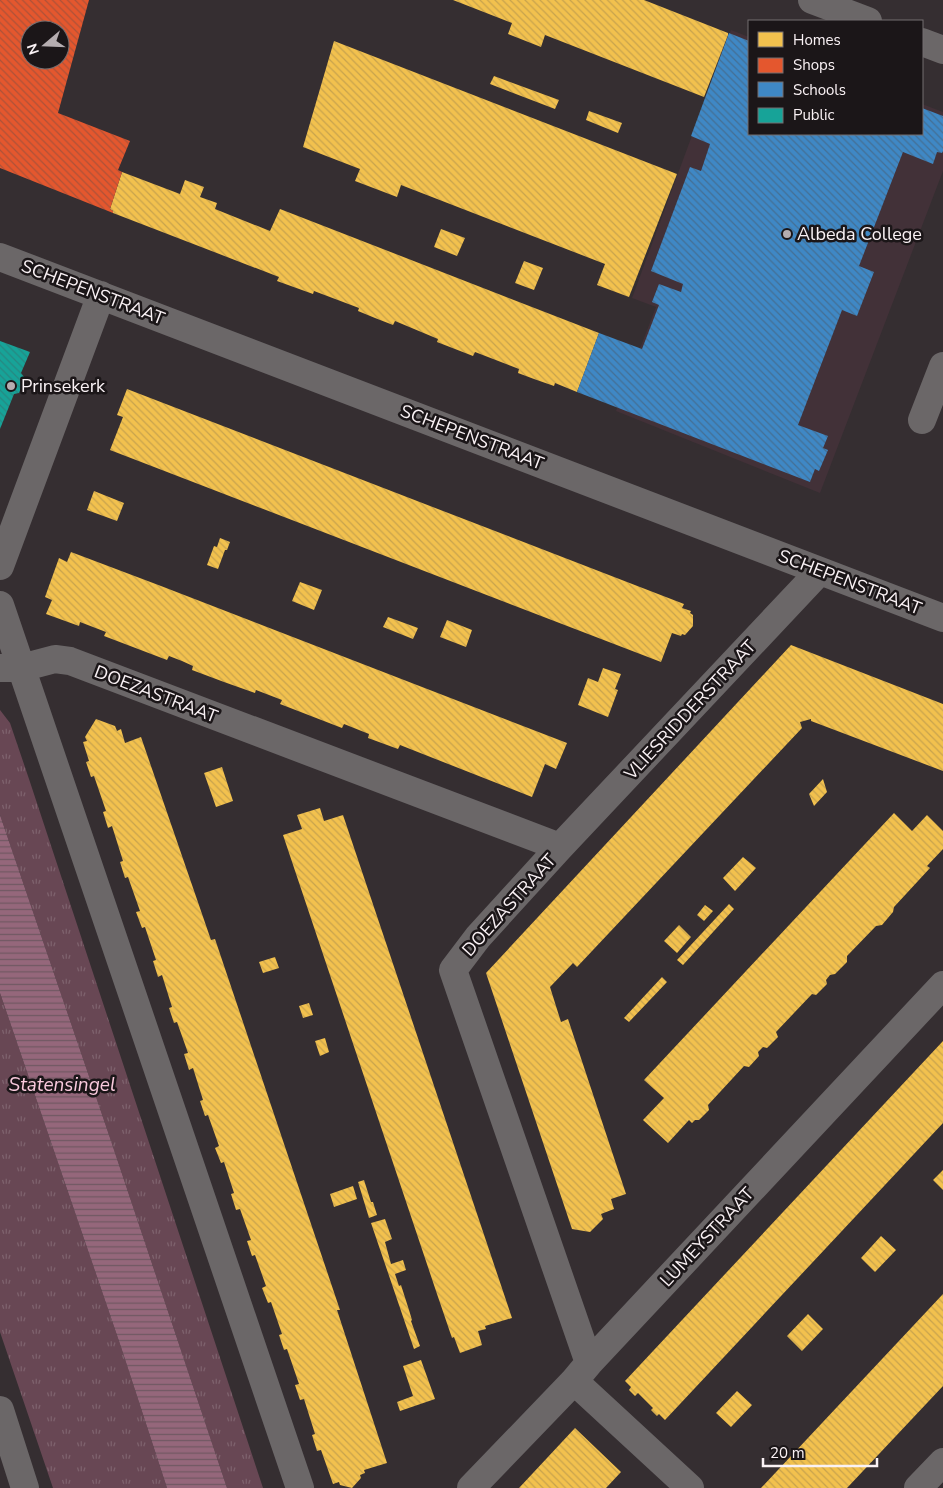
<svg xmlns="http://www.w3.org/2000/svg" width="943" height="1488" font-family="'Nunito Sans',sans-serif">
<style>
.built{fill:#423138}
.grass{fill:url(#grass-tufts)}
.water{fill:url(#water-rules)}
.homes{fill:url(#homes-back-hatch)}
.shops{fill:url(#shops-back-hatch);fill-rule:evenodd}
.schools{fill:url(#schools-back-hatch)}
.public{fill:url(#public-back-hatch)}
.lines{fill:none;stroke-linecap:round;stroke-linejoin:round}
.minor{stroke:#6b6768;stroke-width:28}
.tertiary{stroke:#6b6768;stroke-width:28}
.poi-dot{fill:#b5adb0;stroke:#1b1618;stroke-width:2}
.labels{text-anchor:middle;stroke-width:5;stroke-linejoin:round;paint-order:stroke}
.poi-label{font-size:18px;fill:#faf2f5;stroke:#1b1618;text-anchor:start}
.street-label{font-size:18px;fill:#faf2f5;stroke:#1b1618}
.water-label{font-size:19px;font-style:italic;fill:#facadd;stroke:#1b1618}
</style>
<defs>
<pattern id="grass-tufts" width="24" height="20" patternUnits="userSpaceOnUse" patternTransform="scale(1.25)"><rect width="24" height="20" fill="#684754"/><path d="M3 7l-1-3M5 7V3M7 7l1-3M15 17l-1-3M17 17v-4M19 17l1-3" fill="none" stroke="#7e626d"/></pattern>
<pattern id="water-rules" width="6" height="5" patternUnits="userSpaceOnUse" patternTransform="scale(1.25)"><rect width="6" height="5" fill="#95677b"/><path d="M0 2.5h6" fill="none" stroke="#705862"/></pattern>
<pattern id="homes-back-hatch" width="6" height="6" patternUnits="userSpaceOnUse" patternTransform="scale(1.25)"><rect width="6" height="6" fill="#f2c14e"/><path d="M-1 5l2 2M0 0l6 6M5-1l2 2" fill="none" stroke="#c8a34d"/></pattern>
<pattern id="shops-back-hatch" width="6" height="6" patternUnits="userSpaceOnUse" patternTransform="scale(1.25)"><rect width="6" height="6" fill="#e4572e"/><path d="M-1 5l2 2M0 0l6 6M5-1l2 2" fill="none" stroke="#ae5238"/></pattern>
<pattern id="schools-back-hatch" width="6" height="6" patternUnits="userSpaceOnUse" patternTransform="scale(1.25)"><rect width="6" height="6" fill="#3f88c5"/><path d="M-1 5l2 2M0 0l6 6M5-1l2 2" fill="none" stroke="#446f94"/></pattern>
<pattern id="public-back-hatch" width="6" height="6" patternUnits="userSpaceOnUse" patternTransform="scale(1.25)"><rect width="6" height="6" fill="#17a398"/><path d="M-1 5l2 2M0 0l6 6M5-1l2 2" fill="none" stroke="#278881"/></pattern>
</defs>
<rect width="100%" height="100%" fill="#352e31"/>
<path class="built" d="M731,30L749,37V134H922V104L943,112V171L820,493L616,411L656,307L632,298Z"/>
<path class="grass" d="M0,710L10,723L29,779L263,1488H227L109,1135L0,815Z
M0,993L121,1347L167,1488H53L0,1332Z"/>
<path class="water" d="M0,815L109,1135L227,1488H167L121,1347L0,993Z"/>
<path class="homes" d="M453,0H644L728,33V35L704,97L545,35L541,47L508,34L512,23Z
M334,41L677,174L629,297L597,285L605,264L401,185L397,197L355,181L360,169L303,147Z
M494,76L559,100L555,109L490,84Z
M589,111L622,123L618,133L586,120Z
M122,172L180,194L185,180L204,187L200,197L217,203L215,209L270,231L280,209L599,333L577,392L555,383L554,386L534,379L518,373L519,369L475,352L473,356L437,342L438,339L395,321L393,325L375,318L358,311L359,308L314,291L313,294L277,281L279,277L113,213V211L110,209Z
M441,229L465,238L457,256L434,247Z
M524,261L543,268L534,290L515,283Z
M127,389L684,604L682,608L691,611L690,613L693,615V626L685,635L682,634L681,636L672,633L661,662L110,450L123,417L117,415Z
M94,491L124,503L117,521L87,510Z
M220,538L230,542L227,550H225L218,569L207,565L214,546L217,547Z
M71,552L161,586L567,743L556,769L545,764L532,797L400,745L398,749L368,738L369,734L344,724L342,728L280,704L282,700L256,690L255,693L224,682L192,670L193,666L182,661L169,656L167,660L104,636L106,632L80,622L79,626L46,614L52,600L45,597L59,558L67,562Z
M300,582L322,590L314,610L292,601Z
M388,617L418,628L413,639L383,627Z
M447,620L472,630L466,647L440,637Z
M791,645L943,704V771L811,721V719L800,722L802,728L577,967L573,963L550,987L561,1022L568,1019L626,1194L611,1199L614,1209L601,1214L603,1219L590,1232L572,1229L486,973Z
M603,668L621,674L615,689L618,690L608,717L578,705L588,678L598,682Z
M96,719L115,726L117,731L121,729L125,743L141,737L211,940L215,939L340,1310H337L387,1463L364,1470L365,1473L360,1475L361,1478L352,1488L340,1485L339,1482L333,1484L321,1450L317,1451L312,1435L315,1434L304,1399L300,1400L295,1385L299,1384L287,1349L284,1350L279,1335L282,1334L271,1302L268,1303L262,1288L266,1286L255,1255L252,1256L247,1241L251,1240L240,1209L236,1210L231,1194L234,1193L224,1162L221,1163L215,1148L219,1146L208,1115L205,1116L200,1101L203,1100L193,1068L189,1070L184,1054L188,1053L177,1022L174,1023L169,1008L172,1007L162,975L158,977L153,961L156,960L145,927L142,928L136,912L140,911L128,877L125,878L120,862L123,861L112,826L108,828L103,812L106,811L94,776L91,777L86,762L89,761L83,742L87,741L85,737Z
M222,767L233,801L216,807L204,773Z
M823,779L827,792L814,806L809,794Z
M320,808L324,821L343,815L512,1318L485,1326L486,1329L478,1331L482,1345L460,1353L454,1337L452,1338L437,1294L283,835L302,829L297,815Z
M894,813L912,831L927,815L943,831V849L927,866L930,868L894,907L893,912L882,925L876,926L847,956V962L835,974L830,975L826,980L827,984L816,995L812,994L776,1032L778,1037L767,1048L763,1047L758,1052L759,1056L749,1067L744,1066L708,1105L709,1110L699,1120H695L692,1123L689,1120L668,1143L643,1120L664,1098L644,1080Z
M743,857L756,868L735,891L723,878Z
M729,904L734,909L683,965L677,960Z
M705,905L713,911L704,921L697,915Z
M679,925L691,937L677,953L664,941Z
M275,957L279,968L263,973L259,962Z
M662,977L667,982L629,1022L624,1018Z
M309,1003L313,1015L303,1018L299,1006Z
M325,1038L329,1052L320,1056L315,1041Z
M943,1041V1123L665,1420L659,1414L657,1416L651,1410L653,1408L638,1393L635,1396L629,1390L631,1387L625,1381Z
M943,1170V1190L933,1180Z
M364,1180L371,1202H373L377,1215L369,1218L358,1182Z
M353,1186L357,1199L334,1207L330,1194Z
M385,1219L392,1239L385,1242L391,1264L403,1260L406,1270L395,1274L399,1286L401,1285L409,1310L412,1320L411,1321L420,1346L414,1349L371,1223Z
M881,1236L896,1250L875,1272L861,1258Z
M943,1294V1386L847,1488H761Z
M808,1314L823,1329L802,1351L787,1336Z
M421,1360L435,1399L400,1411L397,1402L413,1396L403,1366Z
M737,1391L752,1405L731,1427L716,1413Z
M575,1428L621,1472L606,1488H519Z"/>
<path class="shops" d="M0,0H89L58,113L130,141L118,170L122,172L110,209L113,211V213L0,168ZM30,30H60V60H30Z"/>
<path class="schools" d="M729,33L749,41V134H922V108L943,116V151L942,153L937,152L933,164L903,152L859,266L874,272L857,316L842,310L798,425L828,436L823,448L828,450L819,471L815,469L810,482L577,392L599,333L642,349L659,305L652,302L659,284L681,292L683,284L651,271L690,167L701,171L710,144L691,136Z"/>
<path class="public" d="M0,341L30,352L21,373L25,378L19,393L14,394L0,429Z"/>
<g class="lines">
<path class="minor" d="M0,257L943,618
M922,420L943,366
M0,566L101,295
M0,605L300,1488
M0,668H21L55,659L70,661L560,847
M589,1363L453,970L478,937L560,847L819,572
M574,1381L690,1488
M0,1410L25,1488
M471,1488L574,1381L589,1363L943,985
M918,1488L943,1462"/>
<path class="tertiary" d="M812,0L868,21
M922,42L943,50"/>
</g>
<g class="poi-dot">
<circle cx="787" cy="234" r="5"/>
<circle cx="11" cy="386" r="5"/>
</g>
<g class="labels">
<g class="poi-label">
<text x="797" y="240">Albeda College</text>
<text x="21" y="392">Prinsekerk</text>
</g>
<g class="street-label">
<text transform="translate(93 292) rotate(21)" y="6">SCHEPENSTRAAT</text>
<text transform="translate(472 437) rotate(21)" y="6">SCHEPENSTRAAT</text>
<text transform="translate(850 582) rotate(21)" y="6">SCHEPENSTRAAT</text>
<text transform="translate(156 694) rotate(21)" y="6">DOEZASTRAAT</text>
<text transform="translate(690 710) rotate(-47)" y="6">VLIESRIDDERSTRAAT</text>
<text transform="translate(509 905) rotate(-48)" y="6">DOEZASTRAAT</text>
<text transform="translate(707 1237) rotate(-47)" y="6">LUMEYSTRAAT</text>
</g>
<g class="water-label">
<text x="62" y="1091">Statensingel</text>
</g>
</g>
<rect x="748" y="20" width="175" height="115" fill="#1b1618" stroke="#746e70"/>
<rect x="758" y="32" width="25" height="15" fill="#f2c14e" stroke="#746e70"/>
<text x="793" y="45" font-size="15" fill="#faf2f5">Homes</text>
<rect x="758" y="58" width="25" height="15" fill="#e4572e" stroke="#746e70"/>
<text x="793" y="70" font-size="15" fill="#faf2f5">Shops</text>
<rect x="758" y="82" width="25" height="15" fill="#3f88c5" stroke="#746e70"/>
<text x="793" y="95" font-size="15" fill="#faf2f5">Schools</text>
<rect x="758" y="108" width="25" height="15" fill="#17a398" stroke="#746e70"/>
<text x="793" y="120" font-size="15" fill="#faf2f5">Public</text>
<g transform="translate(45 45) rotate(251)"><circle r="24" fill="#1b1618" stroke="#746e70"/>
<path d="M0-4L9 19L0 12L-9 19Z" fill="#b5adb0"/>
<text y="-8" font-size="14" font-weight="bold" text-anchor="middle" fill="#faf2f5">N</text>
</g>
<path d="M763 1458v8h114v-8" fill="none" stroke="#faf2f5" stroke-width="2.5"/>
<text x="770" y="1458" font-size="15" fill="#faf2f5" stroke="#1b1618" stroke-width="4" paint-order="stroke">20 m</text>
</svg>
